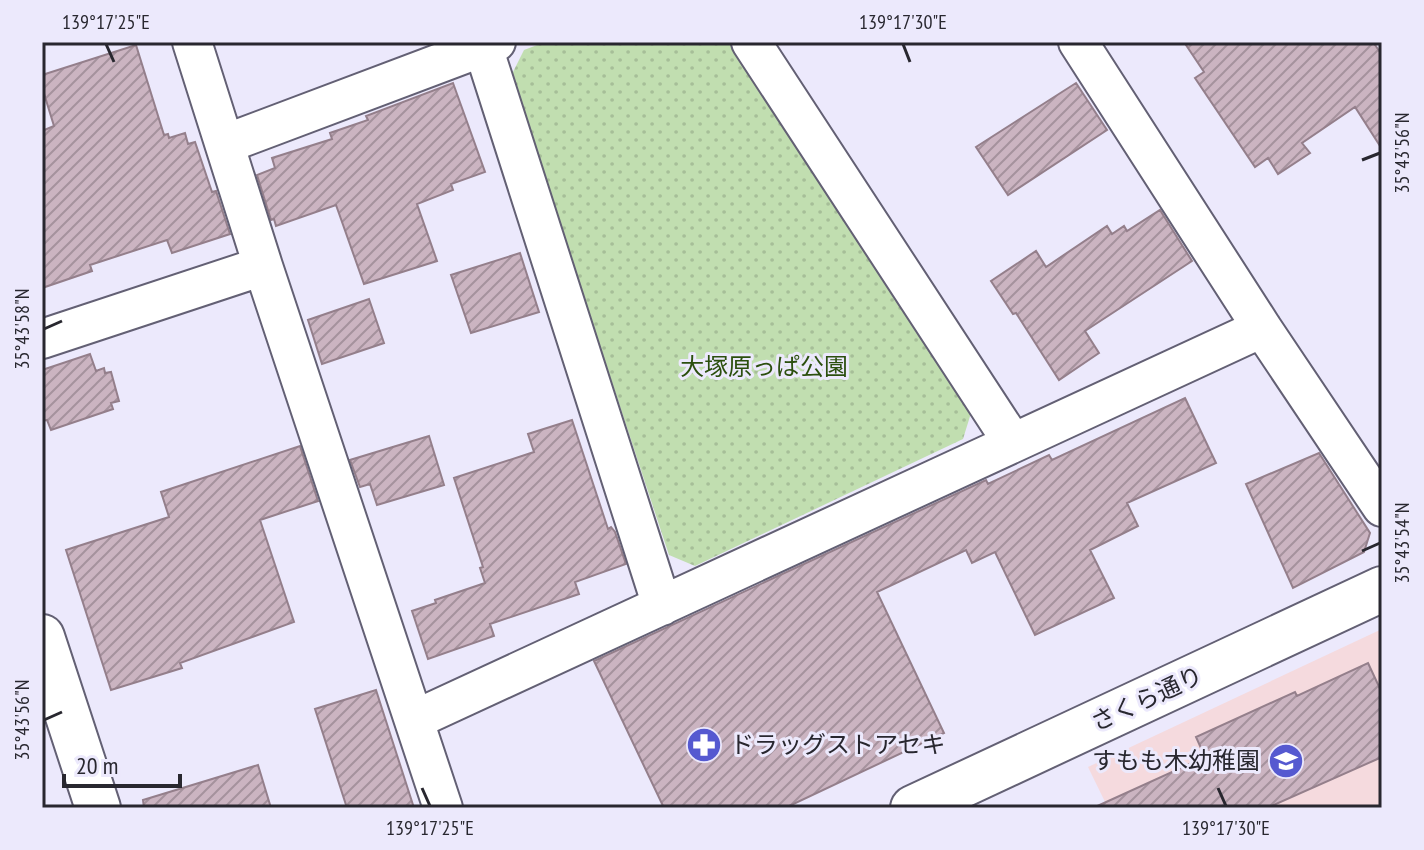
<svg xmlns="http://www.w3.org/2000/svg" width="1424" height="850" font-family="'PT Sans Narrow','Noto Sans JP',sans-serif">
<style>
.education{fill:#f5dade}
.grass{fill:url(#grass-dots)}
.building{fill:url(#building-hatch);stroke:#947f8b;stroke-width:2}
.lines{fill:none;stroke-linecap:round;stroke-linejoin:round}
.minor-casing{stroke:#636074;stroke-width:42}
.tertiary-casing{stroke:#636074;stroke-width:48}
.trunk-casing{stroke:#636074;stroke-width:48}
.minor{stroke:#fff;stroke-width:38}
.tertiary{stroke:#fff;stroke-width:44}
.trunk{stroke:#fff;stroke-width:44}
.ticks{fill:none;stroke:#28272f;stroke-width:3}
.labels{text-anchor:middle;stroke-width:6;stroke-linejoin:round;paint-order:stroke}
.park-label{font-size:24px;fill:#2b4f0e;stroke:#ece9fc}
.street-label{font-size:24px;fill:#28272f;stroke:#ece9fc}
.poi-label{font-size:24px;fill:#28272f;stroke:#ece9fc;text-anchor:start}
.neatline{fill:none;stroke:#28272f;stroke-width:3}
.ticks-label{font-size:20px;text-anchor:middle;fill:#28272f}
</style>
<defs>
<pattern id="grass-dots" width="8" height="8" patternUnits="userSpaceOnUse" patternTransform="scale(2)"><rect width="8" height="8" fill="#c1deb0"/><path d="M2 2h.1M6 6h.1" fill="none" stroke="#a6be98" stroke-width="1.8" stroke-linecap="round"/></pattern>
<pattern id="building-hatch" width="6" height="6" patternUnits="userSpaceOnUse" patternTransform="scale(2)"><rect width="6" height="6" fill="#cbb4c1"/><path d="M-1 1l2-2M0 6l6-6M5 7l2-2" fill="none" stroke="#a5929d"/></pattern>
</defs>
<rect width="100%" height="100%" fill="#ece9fc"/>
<path class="education" d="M1382,629V808H1108L1088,767Z"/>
<path class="grass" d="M545,42H729L971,413L963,439L695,566L669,555L511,76L524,50Z"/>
<path class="building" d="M1184,42H1373L1382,55V149L1355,107L1302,143L1310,153L1278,174L1268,158L1255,167L1195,78L1204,72Z
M136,45L164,135L168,134L169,138L185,133L188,144L195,142L212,192L216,191L230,234L172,253L167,240L90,265L92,271L42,288V131L54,126L42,87V75Z
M453,83L485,172L451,184L453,190L417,204L437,261L364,284L336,205L276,226L274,219L271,220L257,175L275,168L272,158L332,139L330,133L368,120L366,116Z
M1076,83L1107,130L1008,195L976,147Z
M1160,210L1192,261L1085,331L1099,353L1059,380L1016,313L1013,314L991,281L1036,251L1046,267L1107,226L1112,234L1124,226L1127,231Z
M520,253L539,312L471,333L451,275Z
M369,299L384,343L322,364L308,320Z
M90,354L96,371L104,368L105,373L111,372L119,401L111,403L113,409L51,430L47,420L42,421V370Z
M1185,398L1216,463L1127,503L1138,526L1090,550L1114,598L1035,635L995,552L972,563L966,550L877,592L944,733L785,808H664L594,661L986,480L988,484L1049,455L1052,460Z
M572,420L608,529L611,527L615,532L626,564L575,582L579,594L490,624L494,636L428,659L412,611L436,603L435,600L485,583L480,568L483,567L454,478L534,452L528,434Z
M429,436L444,485L377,505L370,484L360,487L350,460Z
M300,446L318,501L260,520L294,622L180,663L182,668L111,690L66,550L169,517L161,492Z
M1319,453L1370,533L1364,552L1293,588L1246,484Z
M1368,663L1382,693V757L1267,808H1093L1205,757L1196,737L1295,692L1297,696Z
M376,690L414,808H347L315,709Z
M258,765L271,808H144L143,800Z"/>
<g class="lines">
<g class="minor-casing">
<path id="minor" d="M192,42L263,266L443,808
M751,42L1013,443
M1078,42L1262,328L1382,507
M483,47L662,606
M225,144L496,42
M42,339L263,266
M414,720L1262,328"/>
</g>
<g class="tertiary-casing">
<path id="tertiary" d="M913,808L1382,589"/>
</g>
<g class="trunk-casing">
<path id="trunk" d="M42,637L98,808"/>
</g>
<use href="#minor" class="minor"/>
<use href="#tertiary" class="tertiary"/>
<use href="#trunk" class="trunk"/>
</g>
<path class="ticks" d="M106,44L114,62M903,44L910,62M1362,160L1380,153M44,329L62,321M1362,551L1380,543M44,720L62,712M422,788L430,806M1218,788L1226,806"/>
<defs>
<g id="pharmacy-disc" transform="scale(1.8)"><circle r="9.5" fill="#5559d0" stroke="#ece9fc"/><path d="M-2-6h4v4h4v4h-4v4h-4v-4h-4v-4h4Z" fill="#fff"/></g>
<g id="school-disc" transform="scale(1.8)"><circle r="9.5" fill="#5559d0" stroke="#ece9fc"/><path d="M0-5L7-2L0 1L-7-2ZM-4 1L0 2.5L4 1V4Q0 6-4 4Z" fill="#fff"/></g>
</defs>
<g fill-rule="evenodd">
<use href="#pharmacy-disc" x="704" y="745"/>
<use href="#school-disc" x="1286" y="761"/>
</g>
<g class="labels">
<g class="park-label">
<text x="764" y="375">大塚原っぱ公園</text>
</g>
<g class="street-label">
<text transform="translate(1147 699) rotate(-25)" y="8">さくら通り</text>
</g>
<g class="poi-label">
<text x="730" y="753">ドラッグストアセキ</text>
<text x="1260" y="769" text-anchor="end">すもも木幼稚園</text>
</g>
</g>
<rect width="1424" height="850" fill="none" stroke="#ece9fc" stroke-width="88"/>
<path d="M64 774v12h116v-12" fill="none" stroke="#28272f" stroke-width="4"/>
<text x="76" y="774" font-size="24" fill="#28272f" stroke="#ece9fc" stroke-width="6" paint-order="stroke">20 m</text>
<rect x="44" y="44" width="1336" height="762" class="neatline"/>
<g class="ticks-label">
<text x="106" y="29">139°17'25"E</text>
<text x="903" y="29">139°17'30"E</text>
<text transform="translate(1402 153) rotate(-90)" y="7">35°43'56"N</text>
<text transform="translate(22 329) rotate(-90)" y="7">35°43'58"N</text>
<text transform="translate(1402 543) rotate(-90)" y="7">35°43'54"N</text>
<text transform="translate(22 720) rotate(-90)" y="7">35°43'56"N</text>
<text x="430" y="835">139°17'25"E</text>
<text x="1226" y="835">139°17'30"E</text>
</g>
</svg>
